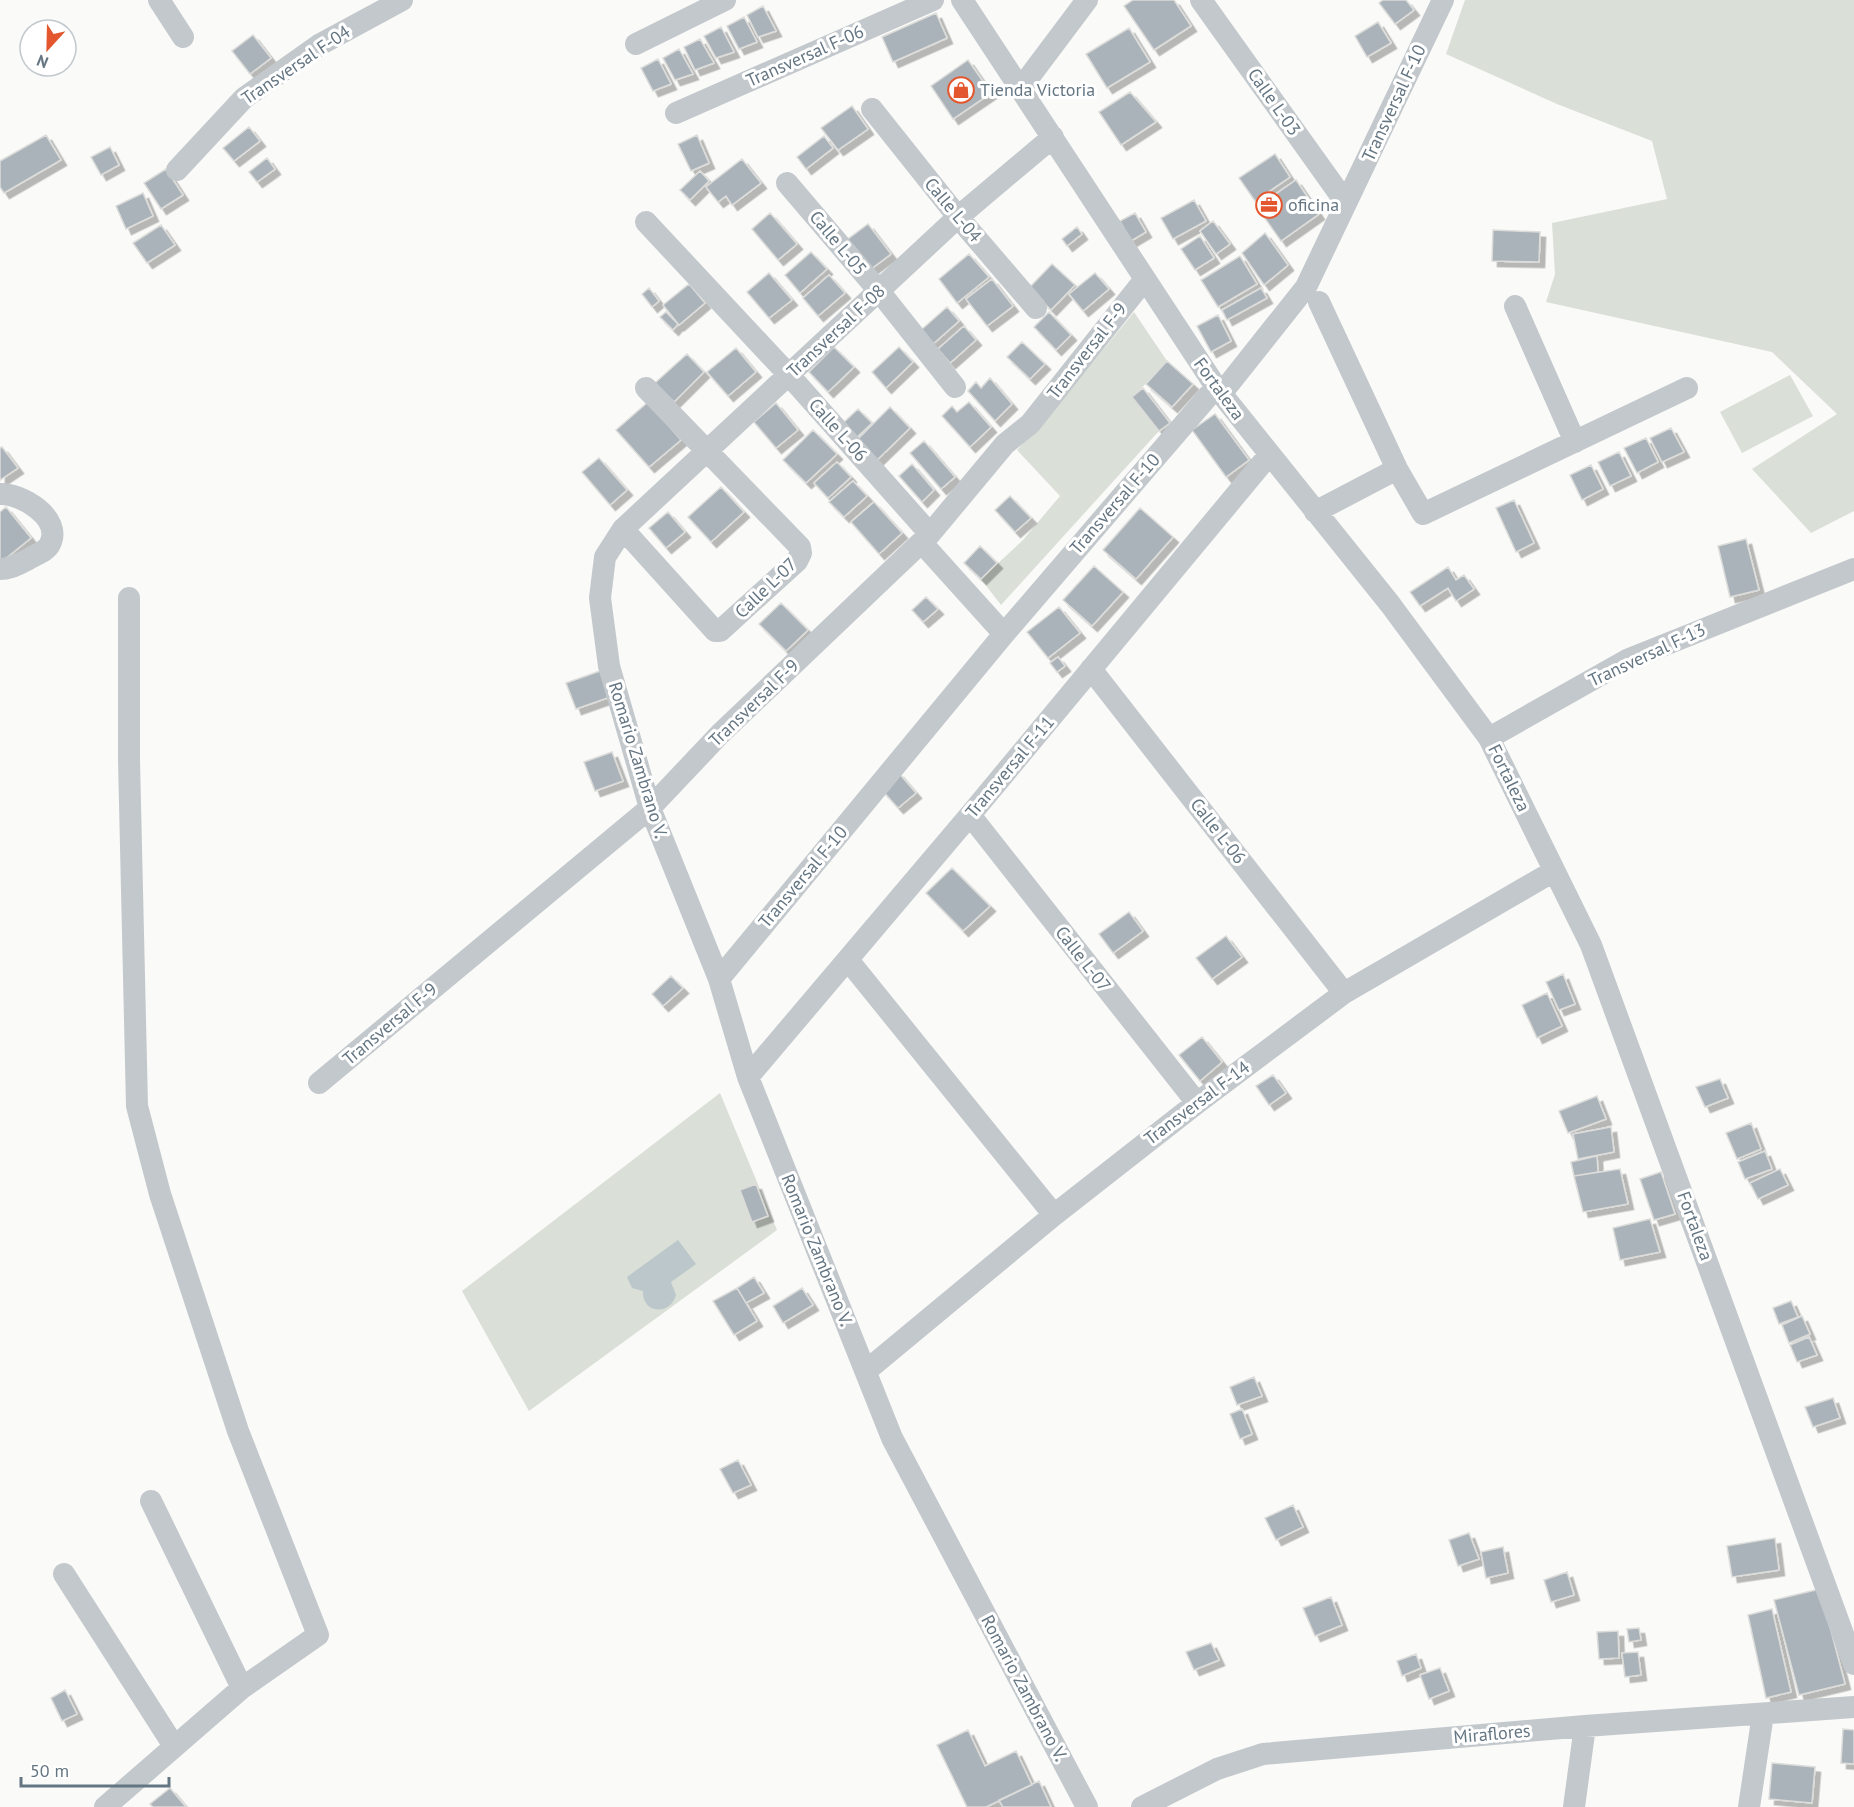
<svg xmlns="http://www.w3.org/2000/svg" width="1854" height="1807" font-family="'PT Sans',sans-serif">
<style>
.green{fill:#dadfd7}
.water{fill:#bbc7cb}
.building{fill:#aab3b9;stroke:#dcdcda;stroke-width:1.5;filter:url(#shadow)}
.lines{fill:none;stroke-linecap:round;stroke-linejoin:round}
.minor{stroke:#c3c8cc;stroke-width:22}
.labels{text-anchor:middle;stroke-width:6;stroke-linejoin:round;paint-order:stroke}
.street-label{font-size:18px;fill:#657683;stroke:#fff}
.poi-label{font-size:18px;fill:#657683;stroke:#fff;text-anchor:start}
</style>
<defs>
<filter id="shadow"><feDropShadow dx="5.5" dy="5.5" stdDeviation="0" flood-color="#0004"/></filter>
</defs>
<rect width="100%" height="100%" fill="#fafaf8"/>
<path class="green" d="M1465,0H1854V511L1811,533L1752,469L1837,414L1772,352L1546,302L1555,274L1552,223L1667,199L1652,141L1557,104L1446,54Z
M1134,312L1167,361L1133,397L1159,431L1001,605L981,579L1023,540L1060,496L1017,450L1059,404Z
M1790,375L1813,416L1742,453L1720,412Z
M720,1093L777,1230L529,1411L462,1291Z"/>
<path class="water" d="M678,1240L696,1264L671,1282L676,1295C670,1316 642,1314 643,1291L632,1288L627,1277Z"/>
<path class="building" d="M1133,0H1174L1191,26L1154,50L1124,6Z
M1383,0H1406L1414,10L1395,24L1379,3Z
M763,6L776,31L758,37L747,15Z
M936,13L947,38L893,62L882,37Z
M744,17L757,42L739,49L727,26Z
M1378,22L1391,43L1367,57L1355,36Z
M721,27L734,52L716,58L704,36Z
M1129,28L1150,62L1107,88L1086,54Z
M253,35L271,58L250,74L232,51Z
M700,39L714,63L695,70L684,47Z
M679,49L693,74L675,80L663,58Z
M658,59L671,84L653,91L641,68Z
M968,60L991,93L953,119L931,86Z
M1130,92L1156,122L1121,145L1099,112Z
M852,106L868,129L838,150L821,128Z
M249,127L260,141L234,161L223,148Z
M46,135L61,160L4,193L0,187V161Z
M697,135L709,163L691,171L678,144Z
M824,136L833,148L806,169L797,157Z
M110,147L119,165L101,175L91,157Z
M1275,154L1290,177L1255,201L1239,178Z
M267,158L275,169L257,182L249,172Z
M742,159L761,183L732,205L726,196L718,202L706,187Z
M166,169L183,195L161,209L144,183Z
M700,171L709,181L690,200L680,190Z
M1296,180L1319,214L1281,241L1257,207Z
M143,193L153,216L126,229L116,206Z
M1194,200L1206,221L1173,239L1161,218Z
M770,213L797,244L778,260L752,229Z
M1135,213L1146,232L1131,241L1120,221Z
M1213,221L1230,244L1216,254L1200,231Z
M868,224L891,254L867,272L844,242Z
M161,225L175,245L147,263L133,243Z
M1077,227L1082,234L1067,246L1062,239Z
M1493,230L1540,232L1539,262L1492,261Z
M1265,233L1288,265L1264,285L1242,253Z
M1200,236L1214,258L1195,270L1181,249Z
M811,252L827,269L800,293L785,275Z
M969,254L989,277L957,303L939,279Z
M1240,256L1257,284L1218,307L1201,280Z
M1052,264L1075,285L1051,310L1029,288Z
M769,273L792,300L769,318L747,292Z
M1095,273L1109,289L1083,311L1069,294Z
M829,275L845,293L818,316L803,298Z
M992,279L1013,306L987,326L966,299Z
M689,284L705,303L679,325L663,305Z
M649,288L659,301L652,307L642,294Z
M1261,288L1267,298L1227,320L1222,310Z
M947,307L959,321L933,344L921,330Z
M666,312L678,324L673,330L660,317Z
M1049,312L1071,335L1056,350L1034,327Z
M1218,315L1231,341L1211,352L1197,326Z
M964,326L976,340L950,363L938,349Z
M1022,342L1045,364L1030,379L1007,357Z
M834,347L854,367L828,392L809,372Z
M899,347L913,362L886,388L872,372Z
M736,348L756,372L728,396L707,372Z
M687,354L704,372L674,402L655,383Z
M1167,361L1193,384L1172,407L1146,384Z
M990,378L1012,404L995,421L968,391L976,382L981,388Z
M1143,388L1170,423L1159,431L1132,397Z
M648,402L681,440L649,467L616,430Z
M969,402L991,427L970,447L942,416L952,406L957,412Z
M776,403L798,430L776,448L754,422Z
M890,407L910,428L876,461L856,441Z
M858,409L872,423L855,439L841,425Z
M1215,414L1249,460L1226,477L1192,430Z
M1671,428L1684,452L1662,462L1650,438Z
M813,430L837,454L806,483L783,460Z
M1646,438L1658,462L1637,473L1624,448Z
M924,441L955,477L941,489L910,453Z
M2,447L18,468L0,480V448Z
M1619,452L1631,476L1610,486L1598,462Z
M599,458L627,490L610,505L582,472Z
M837,462L851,477L828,498L814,483Z
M912,464L934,490L922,502L899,476Z
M1591,465L1603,489L1582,500L1570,475Z
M853,481L867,496L844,517L829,502Z
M721,487L744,512L711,542L688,517Z
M1010,496L1031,518L1015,532L995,510Z
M1514,500L1534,543L1516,552L1496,508Z
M874,502L902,533L879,554L851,522Z
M6,507L31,538L0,563V512Z
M1140,508L1173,537L1136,579L1103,550Z
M668,512L685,532L666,548L649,528Z
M1746,539L1759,590L1730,597L1718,546Z
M980,546L997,563L981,579L964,563Z
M1094,566L1123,592L1092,626L1063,600Z
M1448,567L1456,580L1464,575L1474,589L1456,601L1448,588L1420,606L1410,592Z
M926,597L938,609L923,622L912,610Z
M781,603L808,630L786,651L759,624Z
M1059,607L1080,633L1048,658L1027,632Z
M1058,657L1065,666L1057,672L1050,663Z
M600,671L610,697L576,709L566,683Z
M612,752L623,781L595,791L584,762Z
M898,772L916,793L898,808L880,788Z
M952,868L990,906L963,931L926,893Z
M1129,912L1143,931L1113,953L1099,934Z
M1226,936L1242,957L1212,979L1196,958Z
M1563,974L1575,1004L1559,1010L1546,982Z
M671,976L683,988L663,1006L652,994Z
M1547,993L1562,1026L1537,1038L1522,1005Z
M1202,1037L1222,1062L1200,1081L1179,1055Z
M1273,1075L1286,1093L1269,1105L1256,1086Z
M1720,1079L1728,1098L1705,1107L1696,1087Z
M1597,1096L1606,1119L1568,1133L1559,1111Z
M1751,1123L1761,1149L1737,1159L1726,1133Z
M1611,1127L1614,1152L1578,1159L1573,1134Z
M1765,1151L1772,1169L1745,1179L1738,1162Z
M1597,1156L1598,1172L1574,1176L1571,1162Z
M1620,1169L1628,1204L1583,1212L1574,1176Z
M1780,1169L1788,1185L1758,1199L1750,1183Z
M1661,1172L1675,1214L1654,1220L1640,1179Z
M756,1184L768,1216L752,1222L740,1190Z
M1650,1219L1660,1252L1620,1260L1613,1228Z
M754,1277L764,1293L746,1303L737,1288Z
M737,1288L757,1321L734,1335L713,1301Z
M802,1288L813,1305L783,1323L773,1306Z
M1791,1301L1798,1317L1779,1324L1773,1308Z
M1802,1316L1810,1334L1789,1343L1782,1325Z
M1809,1337L1817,1355L1797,1362L1790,1345Z
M1254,1377L1262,1396L1237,1405L1230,1387Z
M1833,1398L1840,1418L1813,1427L1805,1407Z
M1242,1409L1252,1434L1240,1439L1230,1414Z
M738,1460L751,1485L733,1493L720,1469Z
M1293,1505L1303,1527L1276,1540L1265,1518Z
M1469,1533L1479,1559L1458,1566L1449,1540Z
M1775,1538L1779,1570L1732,1577L1727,1546Z
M1503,1547L1508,1573L1486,1578L1481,1552Z
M1567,1572L1574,1595L1551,1602L1544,1580Z
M1820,1589L1845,1684L1799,1695L1774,1600Z
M1331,1597L1342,1625L1315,1636L1303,1608Z
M1772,1609L1791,1692L1766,1698L1748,1615Z
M1639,1628L1641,1640L1629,1642L1627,1629Z
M1618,1631L1619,1658L1599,1659L1597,1632Z
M1211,1643L1219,1660L1194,1670L1186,1652Z
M1638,1652L1641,1675L1625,1677L1622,1653Z
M1416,1654L1421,1668L1402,1676L1397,1661Z
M1440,1668L1449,1691L1429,1699L1420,1675Z
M65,1690L77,1714L62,1721L51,1698Z
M1843,1729L1854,1730V1764L1841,1763Z
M968,1730L985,1766L1016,1751L1032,1785L986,1807H967L937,1745Z
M1772,1763L1815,1767L1812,1803L1769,1799Z
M1039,1781L1051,1807H1003L999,1800Z
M170,1788L186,1807H153L150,1804Z"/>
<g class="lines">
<path class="minor" d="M159,0L183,37
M962,0L1216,387L1390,604L1489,738L1591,945L1854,1664
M1201,0L1346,203
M636,44L725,0
M1021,88L1087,0
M872,109L958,217L1036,308
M676,113L933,0
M1053,137L958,217L623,529L605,557L600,598L609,666L650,808L719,979L748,1077L892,1438L1087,1807
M177,170L244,98L319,45L402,0
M787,183L879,291L955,387
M646,222L788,374L930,534
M1319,302L1397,469L1423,514L1687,388
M1515,306L1575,442
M0,494C21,493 63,518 50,544C46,552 34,555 27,560C18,564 10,569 0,569
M1315,512L1397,469
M623,529L715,631H720L797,561L801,553L800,547L646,388
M922,543L1004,634
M1091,669L1344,993
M1489,738L1627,660L1854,569
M970,815L1197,1103
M848,960L1054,1215
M719,979L1004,634L1216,387L1221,394L1306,287L1443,0
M748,1077L970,815L1269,455
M319,1083L650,808L720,734L930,534L1005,444L1030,424L1145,279
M866,1371L1054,1215L1197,1103L1344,993L1554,871
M151,1501L242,1688
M64,1574L174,1746
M105,1807L242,1688L318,1635L238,1431L160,1194L137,1106L129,760V598
M1142,1807L1217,1769L1263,1754L1585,1726L1854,1707
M1574,1807L1585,1726
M1749,1807L1763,1714"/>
</g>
<defs>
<g id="shop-ring" transform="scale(1.35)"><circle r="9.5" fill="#fff" stroke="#e4572e" stroke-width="1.5"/><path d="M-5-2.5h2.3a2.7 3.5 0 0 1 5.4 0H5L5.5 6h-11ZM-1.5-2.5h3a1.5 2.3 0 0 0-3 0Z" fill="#e4572e"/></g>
<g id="office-ring" transform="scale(1.35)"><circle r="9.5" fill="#fff" stroke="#e4572e" stroke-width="1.5"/><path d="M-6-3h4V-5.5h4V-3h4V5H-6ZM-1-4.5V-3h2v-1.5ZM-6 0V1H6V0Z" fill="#e4572e"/></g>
</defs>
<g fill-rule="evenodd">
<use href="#shop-ring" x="961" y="90"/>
<use href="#office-ring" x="1269" y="205"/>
</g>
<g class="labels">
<g class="street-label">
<text transform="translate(805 56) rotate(-24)" y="6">Transversal F-06</text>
<text transform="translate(296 65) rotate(-34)" y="6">Transversal F-04</text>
<text transform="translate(1274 102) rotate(55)" y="6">Calle L-03</text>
<text transform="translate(1394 103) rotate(-65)" y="6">Transversal F-10</text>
<text transform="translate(953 210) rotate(50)" y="6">Calle L-04</text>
<text transform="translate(838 243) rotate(50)" y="6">Calle L-05</text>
<text transform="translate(836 331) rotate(-43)" y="6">Transversal F-08</text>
<text transform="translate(1087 351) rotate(-52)" y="6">Transversal F-9</text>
<text transform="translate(1219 389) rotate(54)" y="6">Fortaleza</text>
<text transform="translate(838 430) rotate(48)" y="6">Calle L-06</text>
<text transform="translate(1115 504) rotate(-49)" y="6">Transversal F-10</text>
<text transform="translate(766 588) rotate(-44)" y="6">Calle L-07</text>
<text transform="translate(1647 655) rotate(-25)" y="6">Transversal F-13</text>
<text transform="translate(754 703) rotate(-44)" y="6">Transversal F-9</text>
<text transform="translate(638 760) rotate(73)" y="6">Romario Zambrano V.</text>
<text transform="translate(1010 767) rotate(-50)" y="6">Transversal F-11</text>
<text transform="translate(1509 778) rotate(64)" y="6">Fortaleza</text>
<text transform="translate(1218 831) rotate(52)" y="6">Calle L-06</text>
<text transform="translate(803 877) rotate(-50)" y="6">Transversal F-10</text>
<text transform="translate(1083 959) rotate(52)" y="6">Calle L-07</text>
<text transform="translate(390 1024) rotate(-40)" y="6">Transversal F-9</text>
<text transform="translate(1197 1103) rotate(-37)" y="6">Transversal F-14</text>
<text transform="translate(1695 1226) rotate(70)" y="6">Fortaleza</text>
<text transform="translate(817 1250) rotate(68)" y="6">Romario Zambrano V.</text>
<text transform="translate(1024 1688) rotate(62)" y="6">Romario Zambrano V.</text>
<text transform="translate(1492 1734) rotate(-5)" y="6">Miraflores</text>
</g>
<g class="poi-label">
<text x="980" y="96">Tienda Victoria</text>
<text x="1288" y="211">oficina</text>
</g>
</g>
<g transform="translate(48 48) rotate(202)"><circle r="28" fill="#ffffff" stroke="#c1c8cd" stroke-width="1.5"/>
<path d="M0-4.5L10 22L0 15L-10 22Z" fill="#e4572e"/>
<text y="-9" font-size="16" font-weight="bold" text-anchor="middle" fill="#657683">N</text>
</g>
<path d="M21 1777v9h148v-9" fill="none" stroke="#657683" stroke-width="3"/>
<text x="30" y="1777" font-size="18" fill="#657683" stroke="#ffffff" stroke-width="4.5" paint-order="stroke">50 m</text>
</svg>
